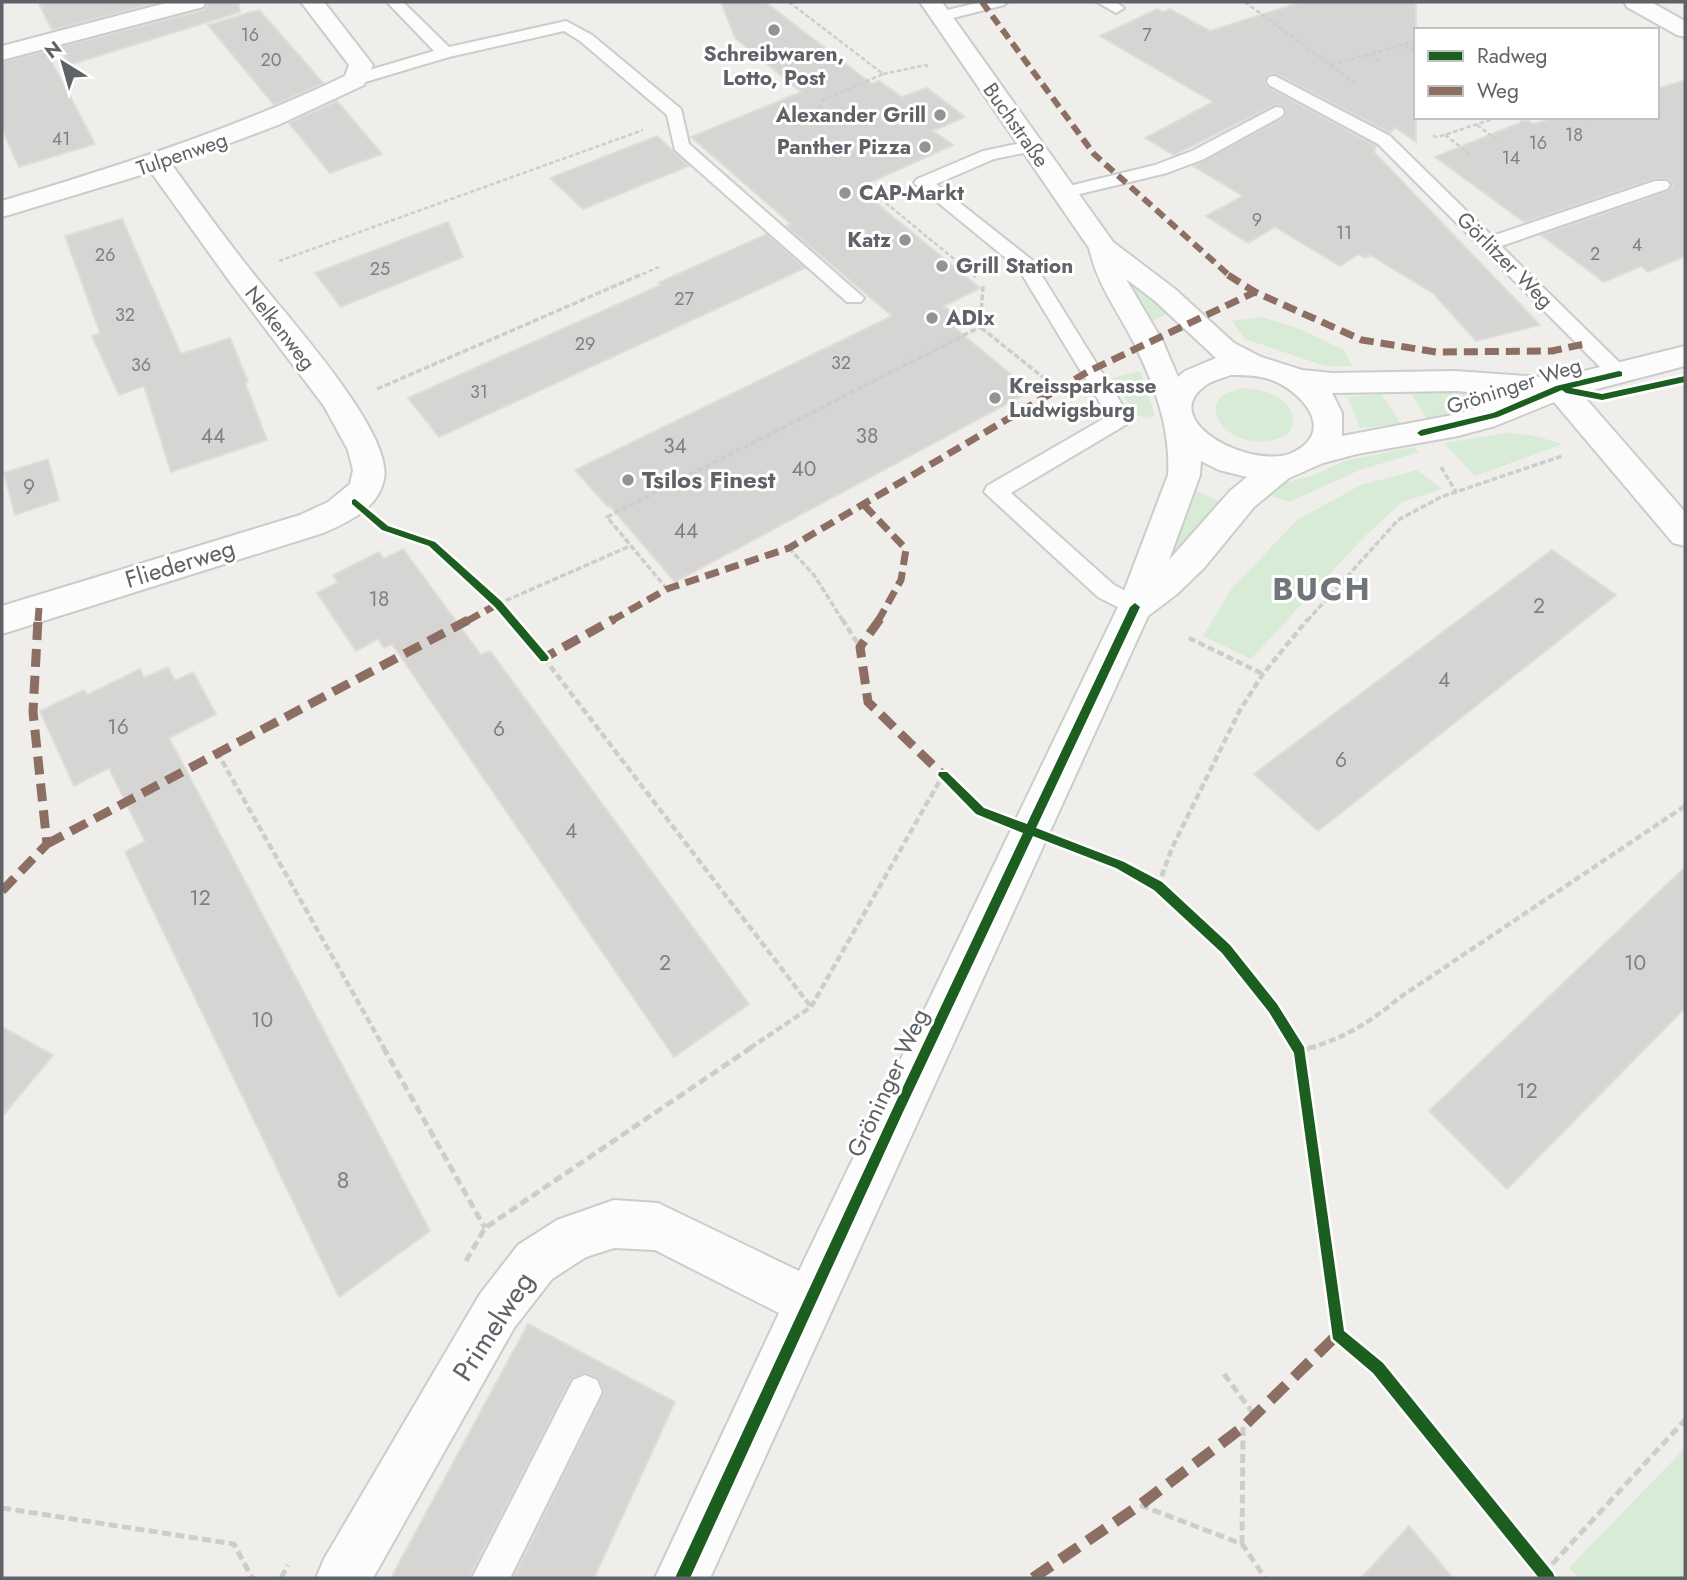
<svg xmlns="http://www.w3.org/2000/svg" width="1687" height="1580" font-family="Jost,sans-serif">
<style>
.green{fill:#d8ebd6}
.building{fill:#d6d5d3;stroke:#deddd9;stroke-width:2}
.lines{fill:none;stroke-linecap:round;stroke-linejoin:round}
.service-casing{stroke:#cbcccc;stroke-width:4}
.minor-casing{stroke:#cbcccc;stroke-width:4}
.path-far3{stroke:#cacfcc;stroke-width:2.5;stroke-dasharray:4.5 2.5;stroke-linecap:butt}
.path-far2{stroke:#cacfcc;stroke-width:3.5;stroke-dasharray:6 2.5;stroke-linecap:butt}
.path-far1{stroke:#cacfcc;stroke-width:4.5;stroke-dasharray:7 3.5;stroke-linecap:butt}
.path{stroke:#cacfcc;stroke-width:5;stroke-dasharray:9 4.5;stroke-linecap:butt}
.service{fill:#fdfcfc;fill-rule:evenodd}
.minor{fill:#fdfcfc;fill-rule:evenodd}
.quiet-far3{stroke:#8d6e63;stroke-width:6;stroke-dasharray:11 6;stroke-linecap:butt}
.quiet-far2{stroke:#8d6e63;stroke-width:7;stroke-dasharray:14 7;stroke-linecap:butt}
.quiet-far1{stroke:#8d6e63;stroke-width:9;stroke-dasharray:18 9;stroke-linecap:butt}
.quiet{stroke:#8d6e63;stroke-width:11;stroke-dasharray:22 11;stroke-linecap:butt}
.cycleway-casing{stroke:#fff;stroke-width:5}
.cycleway{fill:#1b5e20;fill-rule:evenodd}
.poi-dot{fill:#919496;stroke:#fff;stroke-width:2.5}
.labels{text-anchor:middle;stroke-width:6;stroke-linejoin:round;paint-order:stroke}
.far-number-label{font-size:18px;fill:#7e8184}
.far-poi-label{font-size:21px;font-weight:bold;fill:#5f6368;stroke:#fff;text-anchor:start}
.far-street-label{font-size:21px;fill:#5f6368;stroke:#fff}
.number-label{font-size:21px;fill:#7e8184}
.poi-label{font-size:24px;font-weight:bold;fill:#5f6368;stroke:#fff;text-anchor:start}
.street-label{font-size:24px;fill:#5f6368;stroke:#fff}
.near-number-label{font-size:24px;fill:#7e8184}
.near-street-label{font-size:28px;fill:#5f6368;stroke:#fff}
.district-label{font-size:32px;font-weight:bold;letter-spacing:2px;fill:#70757a;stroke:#fff}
</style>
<rect width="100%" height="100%" fill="#efeeea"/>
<path class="green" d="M1132,276L1171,313L1146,323L1120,281Z
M1262,317L1302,330L1344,350L1352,366H1325L1245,339L1232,321Z
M1140,371L1155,416L1146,419L1136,414L1112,378Z
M1247,388C1270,391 1305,404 1289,433C1236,466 1178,395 1247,388Z
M1485,389L1513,403L1429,422L1411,394Z
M1381,394L1401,424L1360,428L1348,397Z
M1507,433L1531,435L1563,444L1475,476L1444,443Z
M1414,447L1419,452L1360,470L1289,502L1263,493L1277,485L1314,475L1344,461Z
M1417,470L1442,489L1402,502L1362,539L1251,659L1203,636L1230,591L1297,520L1361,485Z
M1197,491L1224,504L1186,555L1173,550Z
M1685,1448V1578H1579L1569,1568Z"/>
<path class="building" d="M38,2H161L52,30Z
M209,2H238L240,12L69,65L60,47L204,10Z
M721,2H765L872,84L879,81L902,97L927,88L965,117L933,131L953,145L858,188L980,288L944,306L960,318L950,324L1031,391L675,582L610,506L608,507L575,470L892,316L786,226L791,224L691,137L801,92L735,38Z
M1301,2H1416V142L1395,127L1390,133L1276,74H1269L1265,82L1268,87L1376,146L1374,152L1540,325L1476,341L1434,294L1370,255L1365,258L1359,254L1340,266L1275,227L1248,243L1206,216L1243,196L1193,166L1283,118L1286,111L1282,105H1275L1174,155L1145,138L1213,102L1100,36L1157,9L1163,12L1170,9L1210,31Z
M259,10L298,54L323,83L274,105L208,25Z
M46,51L95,144L19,167L2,129V62Z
M1685,80V256L1648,272L1641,266L1604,282L1541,235L1668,191L1673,185L1669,179H1654L1524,222L1435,157L1527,120L1534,124L1556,117H1657V89Z
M337,101L382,154L330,173L289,123Z
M657,136L689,166L583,209L550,178Z
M122,219L181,354L230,338L248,382L245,383L267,440L171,472L144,386L119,395L92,336L100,333L65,236Z
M448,222L463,257L341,307L315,273Z
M767,234L805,268L439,437L408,398L661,285L658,283Z
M48,459L59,500L15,515L4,473Z
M403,549L481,655L490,651L749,1004L674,1057L392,644L384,648L378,639L356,651L317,593L338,582L333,575L379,552L384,559Z
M1552,550L1616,595L1318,831L1254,774Z
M168,667L175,681L193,672L216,714L169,738L430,1231L339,1297L125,852L145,841L109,768L74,786L40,711L84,690L87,695L140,669L144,678Z
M1685,867V1008L1507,1189L1429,1111Z
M2,1027L53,1055L2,1117Z
M528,1324L675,1402L594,1578H513L604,1393L599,1379L586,1373L571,1379L469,1578H391Z
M1409,1526L1453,1578H1361Z"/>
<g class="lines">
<g class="service-casing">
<path id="service" d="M387,2H403L449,47L566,21L592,35L681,109L689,144L864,298L861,302H847L675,150L667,115L580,41L564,31L449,57L355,85L349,84L347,80L349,76L434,51Z
M981,2H1007L1004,5L941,21L933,16L935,13Z
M1097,2H1116L1124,8L1116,13Z
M1275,76L1390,136L1492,236L1655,181H1667L1670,185L1667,189L1501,246L1626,369L1629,374L1626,379H1612L1378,144L1269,85L1267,81L1269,77Z
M1276,107L1282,108L1284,112L1282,116L1204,159L1167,173L1063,198L1054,193L1057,189L1155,165L1192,151Z
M1031,141L1040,146L1037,150L994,159L936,184L1032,260L1131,419L1127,424L1011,493L1114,585L1143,600L1147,607L1143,614L1135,616L1098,597L984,492L987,486L1108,416L1018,268L914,183L917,179L983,151Z
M585,1375L597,1380L602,1392L510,1578H472L573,1380Z"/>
</g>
<g class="minor-casing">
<path id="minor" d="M170,2H206L203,7L2,60V46Z
M301,2H324L369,60L373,65L364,85L278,125L172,165C198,201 224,237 252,272C282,311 394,432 384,479C378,509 348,522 323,533L2,634V606L300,515L328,502L350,484L353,470L348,450L324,406L230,282L151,172L2,217V201C119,166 234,129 345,76L349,65Z
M920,2H942L1113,242L1175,289L1234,343L1261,357L1302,370L1332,373L1455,371L1556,378L1685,346V366L1581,393L1685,512V546L1673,543L1554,402L1495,426L1458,436L1357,454L1323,463L1289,478L1254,507L1204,568L1177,594L1148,616L710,1578H655L779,1313L655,1250L614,1248L586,1257L552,1279L514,1328L373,1578H316L324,1559L480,1294L518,1245L557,1220L614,1200L658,1203L799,1271L1118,607L1168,475C1171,427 1154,384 1133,341C1116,308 1098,286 1089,248ZM1126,279L1155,301L1216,358L1185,371L1178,377L1163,342ZM1231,375C1243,375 1257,375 1269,379C1299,389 1338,429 1294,452C1255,472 1154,421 1206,385C1213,380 1223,378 1231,375ZM1455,391L1513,395L1458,414L1342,436V413L1332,393ZM1201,461L1219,470L1247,477L1230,491L1169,560L1200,475Z
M1624,2H1651L1685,21V37L1677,35L1627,7Z"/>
</g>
<path class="path-far3" d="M789,2L883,74L823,100L813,122
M1245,2L1354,82
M1404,45L1416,53
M1371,54L1381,62
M1331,65L1416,41
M883,74L926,65L929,68
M1515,117L1522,122
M1584,117L1588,120
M1477,125L1496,139
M1445,135L1472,156
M1433,136L1438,137L1499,117
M864,185L976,277
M878,195L888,190
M279,261L643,130
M636,277L659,267"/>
<path class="path-far2" d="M974,275L976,277
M983,286L980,327L1054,386
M377,389L640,275
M1441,467L1456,492
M789,548L814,575L843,621
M667,589L607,517L980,327
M498,604L630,546
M1307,621L1398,520L1441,497L1562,456"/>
<path class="path-far1" d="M842,619L860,647
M1189,638L1263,674
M544,658L811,1007
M217,752L384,1048
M1158,886L1172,848L1240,710L1263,674L1308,619
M750,1048L811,1007L943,775
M1309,1048C1343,1039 1372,1021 1399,998L1685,806"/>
<path class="path" d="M383,1047L485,1228
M1300,1051L1315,1047
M466,1261L485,1228L752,1047
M1224,1374L1255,1416
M1140,1505L1242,1544L1265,1578
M2,1508L234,1544L252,1578
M1242,1544L1243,1427
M1543,1574L1685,1420
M281,1578L288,1565"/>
<use href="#service" class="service"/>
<use href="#minor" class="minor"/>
<path class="quiet-far3" d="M982,2L1094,154L1231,277"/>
<path class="quiet-far2" d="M1228,275L1255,292L1362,340L1436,352L1552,351L1589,343
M864,505L906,549L901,580L878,621
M38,621L39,608
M467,621L498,604
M611,621L667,589L789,548L1089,371L1255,292"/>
<path class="quiet-far1" d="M880,619L860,647L868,702L946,778
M541,654L544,658L614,619
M47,844L470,619
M2,891L47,844L33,712L38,619"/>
<path class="quiet" d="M1033,1578L1140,1505L1243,1427L1338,1334"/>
<g class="cycleway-casing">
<path id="cycleway" d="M1619,371L1622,372V376L1571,388L1602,394L1685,376V382L1602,400L1566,393L1562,390L1498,417L1421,436L1417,433L1421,430L1493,413L1556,386Z
M355,499L388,526L435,542L501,601L547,655L549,658L547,661H541L495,607L429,546L382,530L352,504V500Z
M1135,603L1140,607L1036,828L1124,862L1162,882L1230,945L1277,1004L1304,1047L1344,1331L1383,1363L1553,1573L1555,1578H1539L1373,1373L1333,1339L1294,1053L1269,1012L1222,953L1154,890L1116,868L1033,836L903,1112L690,1578H675L895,1104L1023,833L976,814L938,775L939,772H947L984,808L1027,824L1130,607Z"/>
</g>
<use href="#cycleway" class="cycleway"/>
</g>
<g class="poi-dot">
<circle cx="774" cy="30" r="7"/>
<circle cx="940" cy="115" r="7"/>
<circle cx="925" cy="147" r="7"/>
<circle cx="845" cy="193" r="7"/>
<circle cx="905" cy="240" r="7"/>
<circle cx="942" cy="266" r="7"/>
<circle cx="932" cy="318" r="7"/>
<circle cx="995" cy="398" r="7"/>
<circle cx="628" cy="480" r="7"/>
</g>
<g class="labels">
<g class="far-number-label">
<text x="250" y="41">16</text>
<text x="1147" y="41">7</text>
<text x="271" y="66">20</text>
<text x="1574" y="141">18</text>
<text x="61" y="145">41</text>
<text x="1538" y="149">16</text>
<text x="1511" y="164">14</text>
<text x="1257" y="226">9</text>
<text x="1344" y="239">11</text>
<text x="1637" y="251">4</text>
<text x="1595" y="260">2</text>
<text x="105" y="261">26</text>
<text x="380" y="275">25</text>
<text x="684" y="305">27</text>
<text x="125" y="321">32</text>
<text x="585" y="350">29</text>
<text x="841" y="369">32</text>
<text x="141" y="371">36</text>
<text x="479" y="398">31</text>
</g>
<g class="far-poi-label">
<text x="774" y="61" text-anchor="middle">Schreibwaren,<tspan x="774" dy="24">Lotto, Post</tspan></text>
<text x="926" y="122" text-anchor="end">Alexander Grill</text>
<text x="911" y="154" text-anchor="end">Panther Pizza</text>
<text x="859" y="200">CAP-Markt</text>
<text x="891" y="247" text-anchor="end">Katz</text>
<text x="956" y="273">Grill Station</text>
<text x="946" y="325">ADIx</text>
<text x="1009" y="393">Kreissparkasse<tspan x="1009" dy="24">Ludwigsburg</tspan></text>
</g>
<g class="far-street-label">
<text transform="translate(1016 125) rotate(55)" y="7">Buchstraße</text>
<text transform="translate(182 154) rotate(-19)" y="7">Tulpenweg</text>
<text transform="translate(1505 260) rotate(45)" y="7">Görlitzer Weg</text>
<text transform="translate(280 328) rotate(52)" y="7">Nelkenweg</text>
<text transform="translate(1514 386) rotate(-18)" y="7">Gröninger Weg</text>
</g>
<g class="number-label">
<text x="213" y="443">44</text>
<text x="867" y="443">38</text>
<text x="675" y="453">34</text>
<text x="804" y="476">40</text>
<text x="29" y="494">9</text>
<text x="686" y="538">44</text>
<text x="379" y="606">18</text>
<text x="1539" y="613">2</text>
<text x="1444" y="687">4</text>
<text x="118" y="734">16</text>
<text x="499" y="736">6</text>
<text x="1341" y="767">6</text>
<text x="571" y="838">4</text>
<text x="200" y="905">12</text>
<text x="665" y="970">2</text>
<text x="1635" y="970">10</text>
<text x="262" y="1027">10</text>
<text x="1527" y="1098">12</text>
</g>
<g class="poi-label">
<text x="642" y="488">Tsilos Finest</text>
</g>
<g class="street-label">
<text transform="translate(180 564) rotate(-17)" y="8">Fliederweg</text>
<text transform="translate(888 1083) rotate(-65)" y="8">Gröninger Weg</text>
</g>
<g class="near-number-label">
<text x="343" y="1188">8</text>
</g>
<g class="near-street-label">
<text transform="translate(493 1326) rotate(-57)" y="10">Primelweg</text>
</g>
<g class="district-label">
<text x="1322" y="600">BUCH</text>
</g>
</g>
<rect width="1687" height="1580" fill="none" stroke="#5f6368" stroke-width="7"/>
<rect x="1414" y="28" width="245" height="91" fill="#ffffff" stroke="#bfc1c3" stroke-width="2"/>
<rect x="1428" y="51" width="35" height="10" fill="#1b5e20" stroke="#bfc1c3" stroke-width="2"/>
<text x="1477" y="63" font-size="21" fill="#5f6368">Radweg</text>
<rect x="1428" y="86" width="35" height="10" fill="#8d6e63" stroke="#bfc1c3" stroke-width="2"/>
<text x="1477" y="98" font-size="21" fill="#5f6368">Weg</text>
<g transform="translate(63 63) rotate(323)" stroke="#ffffff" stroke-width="5" paint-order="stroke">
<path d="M0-5L12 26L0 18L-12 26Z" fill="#5f6368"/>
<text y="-10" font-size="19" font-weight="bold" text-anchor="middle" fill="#5f6368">N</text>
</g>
</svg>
